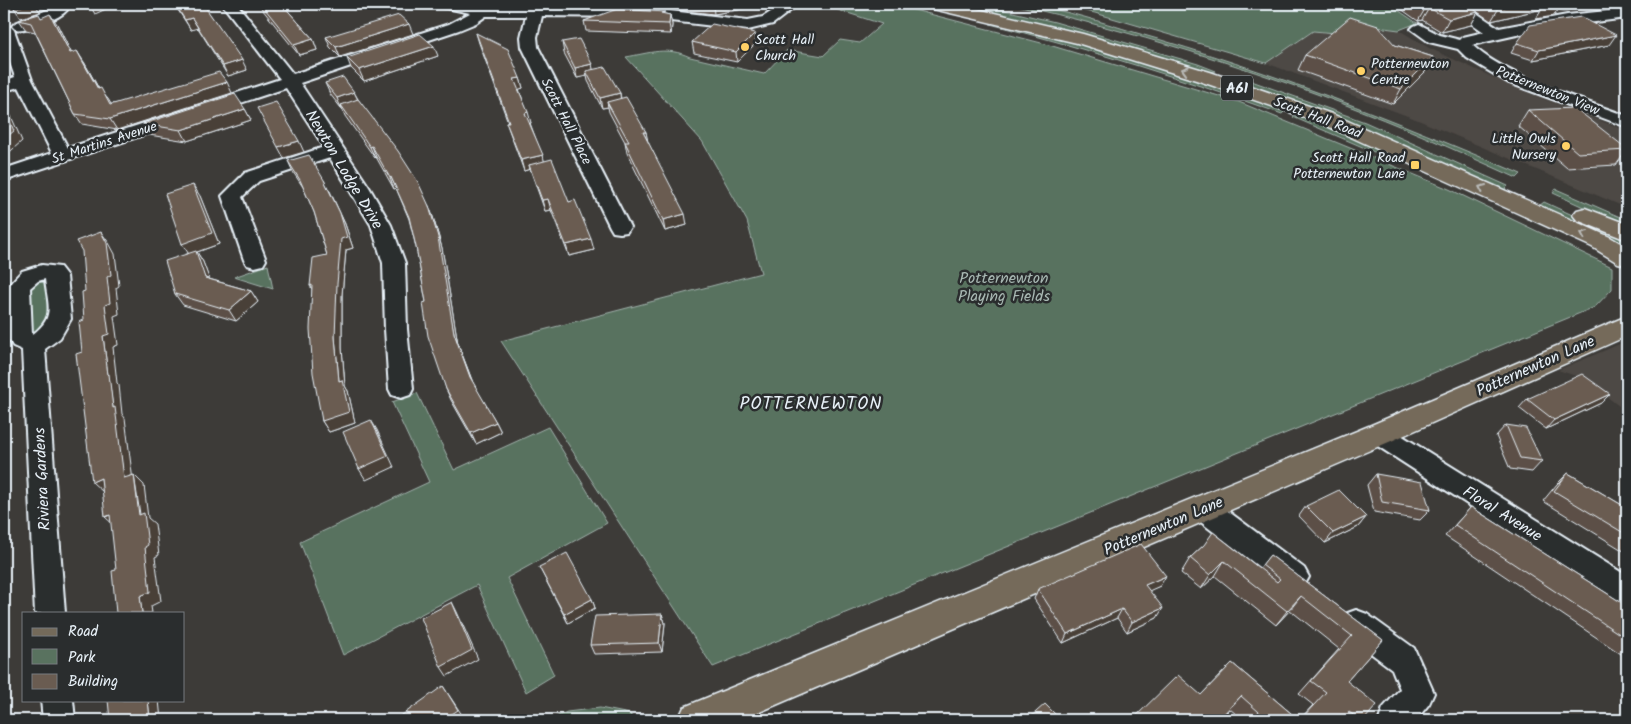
<svg xmlns="http://www.w3.org/2000/svg" width="1631" height="724" font-family="Kalam,sans-serif">
<style>
.built{fill:#4d4844}
.green{fill:#59725f;stroke:#a0b2ac}
.lines{fill:none;stroke-linecap:round;stroke-linejoin:round}
.minor-casing{stroke:#e8f1f8;stroke-width:4}
.major-casing{stroke:#e8f1f8;stroke-width:3}
.highway-casing{stroke:#e8f1f8;stroke-width:3}
.minor{fill:#2a2d2e;fill-rule:evenodd}
.major{fill:#746a5a;fill-rule:evenodd}
.highway{fill:#746a5a;fill-rule:evenodd}
.wall{fill:#5b4f46;stroke:#e8f1f8}
.shaded-wall{fill:#4a4039;stroke:#e8f1f8}
.building{fill:#6a5c51;stroke:#e8f1f8}
.oneway{stroke:#babbb9}
.poi-dot{fill:#ffd166;stroke:#2a2d2e;stroke-width:2}
.labels{text-anchor:middle;stroke-width:5;stroke-linejoin:round;paint-order:stroke}
.far-poi-label{font-size:14px;fill:#e8f1f8;stroke:#2a2d2e;text-anchor:start}
.far-street-label{font-size:14px;fill:#e8f1f8;stroke:#2a2d2e}
.shield{fill:#2a2d2e;stroke:#afb6bb;stroke-width:1}
.shield-label{font-size:15px;font-weight:bold;fill:#e8f1f8}
.street-label{font-size:16px;fill:#e8f1f8;stroke:#2a2d2e}
.park-label{font-size:16px;fill:#a8b8b3;stroke:#2a2d2e}
.neighbourhood-label{font-size:18px;letter-spacing:1px;fill:#e8f1f8;stroke:#2a2d2e}
</style>
<rect width="100%" height="100%" fill="#3d3b38"/>
<filter id="ink" filterUnits="userSpaceOnUse"><feTurbulence type="fractalNoise" baseFrequency=".02" numOctaves="2"/><feDisplacementMap in="SourceGraphic" scale="10" xChannelSelector="R" yChannelSelector="G"/><feConvolveMatrix kernelMatrix="1 2 1 2 8 2 1 2 1" color-interpolation-filters="sRGB"/></filter>
<g filter="url(#ink)">
<path class="built" d="M1362,25L1399,30L1429,48L1521,90L1627,131V150L1620,158L1627,162V208L1418,120L1266,63L1313,31L1336,33Z
M1627,341V412L1582,378L1558,370Z"/>
<path class="green" d="M838,4H891L1049,45L1239,102L1449,189L1612,267V289L1595,307L713,667L501,341L761,273L747,221L702,141L626,57C650,53 667,46 690,57L764,74L787,50L823,56L840,40L860,43L882,24L832,8Z
M960,4H979L1055,22L1198,64L1216,71L1209,72L1098,38Z
M1012,4C1048,4 1101,22 1137,33C1271,71 1394,120 1521,174L1517,178C1466,155 1416,132 1364,112C1250,67 1131,31 1012,4Z
M1055,4H1389L1417,23L1399,30L1362,25L1336,33L1313,31L1266,63L1095,13Z
M994,21C1093,46 1189,76 1286,110L1282,114C1186,80 1089,49 990,24Z
M1246,79L1365,122L1508,186L1504,190L1360,126L1240,81Z
M1296,114L1401,157L1395,161L1293,117Z
M1556,189L1627,220V227L1553,193Z
M1544,202L1627,240V246L1539,206Z
M268,265L273,289L234,277Z
M38,282L47,283L50,319L36,332L31,331L29,286Z
M417,393L454,470L548,427L607,523L507,578L554,675L526,692L477,585L343,655L300,542L429,482L392,402Z
M600,708L630,714L633,719L549,720L567,712Z"/>
<g class="lines">
<g class="minor-casing">
<path id="minor" d="M53,4H67V10C60,19 25,32 15,29L12,26L15,23L52,8Z
M222,4H237L293,74L449,24L470,13L442,7L440,4H468L482,6L636,7L748,20L763,17L783,4H799L773,24L748,30L636,17L542,16L537,37L538,47L630,227L627,232L620,233L613,232L610,227L522,47L521,37L526,16H486L476,23L459,30L300,83L369,187L391,225L405,263L407,329L413,389L410,395L401,398L392,395L389,389L385,329L383,263L371,225L330,158L259,181L242,197L266,260L263,265L255,267L247,265L244,260L222,196L245,173L324,147L286,88L4,181V169L52,153L19,87L4,91V81L15,77L4,46V26L11,27L14,30L32,80L68,148L280,79Z
M1446,4H1463L1499,28L1567,15L1627,9V18L1548,28L1472,45C1504,76 1584,100 1627,116V127L1509,83L1467,58L1458,49L1429,42L1411,29L1414,26L1419,24L1440,35L1460,40L1463,37L1484,32L1448,7Z
M42,265L60,267L67,276L71,319L60,338L45,349L65,613H35L22,350L13,346L9,340L8,286L22,271ZM45,279C48,306 56,317 32,335L30,288L38,281Z
M1379,424L1388,427L1627,576V605L1617,601L1370,441L1366,434L1370,427Z
M1203,496L1213,500L1304,568L1309,577L1304,586L1294,590L1284,586L1193,516L1189,508L1193,500Z
M1356,610L1367,614L1414,648L1434,693L1429,704L1416,720H1379L1383,708L1400,689L1392,669L1345,634L1341,624L1345,614Z
M41,700H73L75,720H43Z"/>
</g>
<g class="major-casing">
<path id="major" d="M1627,316V336L1389,442L741,720H678L684,707L1369,426Z"/>
</g>
<g class="highway-casing">
<path id="highway" d="M926,4H956L1083,34L1210,72L1332,114L1610,237L1627,247V265L1618,263L1592,247L1318,122L1196,80L1077,43L929,8Z
M1585,208L1627,224V240L1577,220L1573,215L1577,210Z"/>
</g>
<use href="#minor" class="minor"/>
<use href="#major" class="major"/>
<use href="#highway" class="highway"/>
</g>
<path class="wall" d="M174,4H203L247,70L228,76L198,28L191,30Z
M260,4H282L313,39L317,50L299,55L262,9Z
M650,4H766V5L714,14L651,7Z
M1394,4H1465L1478,12L1471,25L1442,32L1422,20L1418,21Z
M1466,4H1596L1556,12L1554,16L1536,19L1542,9L1491,21Z
M665,14L670,15L672,25L671,34L586,31L584,21Z
M42,18L57,24L71,53L84,62L99,89L108,99L111,104L232,93L117,130L82,124L75,114L35,32L26,30L19,20Z
M476,33L520,78L523,88L519,89L531,123H530L544,161L569,202L594,250L569,256L551,210L545,211L530,169L524,171L510,133L506,122H508L479,43Z
M413,34L340,57L330,47L326,37Z
M562,42L593,69L620,93L621,99L646,132L647,140L687,225L665,231L627,153L625,142L609,112L608,107L602,108L588,81L587,76L577,78L564,53Z
M692,42L756,43L737,62L694,53Z
M1517,43L1609,45L1533,60L1511,53Z
M1395,45L1433,57L1425,72L1393,104L1298,70L1305,55Z
M438,56L364,81L351,68L347,58Z
M325,83L354,92L358,99L429,206L433,217L442,248L458,344L471,380L496,422L501,432L476,444L451,400L446,389L426,302L416,247L409,219L396,188L394,189L376,157L375,158L345,116L342,108H341L330,94Z
M245,109L251,120L187,141L149,135L143,124Z
M1528,110L1627,149V150L1616,165L1567,168L1518,126Z
M288,161L330,191L345,224L353,248L346,250L342,295V348L345,386L348,391L355,423L329,432L322,421L312,289L310,286L327,255L314,212L303,187L293,172Z
M200,196L219,244L197,252L203,262L209,279L251,291L258,302L236,321L183,305L175,294L188,253Z
M1610,394L1601,403L1546,429L1519,408L1527,399Z
M1506,425L1542,461L1532,472L1510,469L1496,436Z
M1568,473L1627,508V553L1543,501L1557,484Z
M1376,474L1430,510L1420,520L1374,512L1367,485Z
M1306,506L1366,517L1358,527L1325,543L1299,516Z
M1471,507L1627,606V658L1445,536Z
M1204,545L1260,568L1270,555L1383,640L1347,681L1364,720H1243L1230,709L1219,720H1132L1201,695L1232,663L1299,720L1313,705L1299,694L1339,649L1290,610L1276,625L1215,576L1201,589L1181,573L1190,558Z
M539,567L592,599L595,608L568,623Z
M1160,586L1149,590L1157,618L1127,632L1117,618L1063,643L1034,599L1038,589Z
M662,614L665,623L662,652L594,654L590,645Z"/>
<path class="shaded-wall" d="M28,4H35L40,12L21,18L14,8Z
M89,4H112L108,8L95,14Z
M713,4H766V5L714,14Z
M1518,4H1596L1556,12L1554,16L1536,19L1542,9L1491,21L1499,8Z
M1429,8L1422,20L1418,21L1425,9Z
M1478,12L1471,25L1442,32L1449,19Z
M50,14L57,24L77,64L70,53Z
M670,15L672,25L671,34L669,24Z
M192,18L198,28L191,30L185,20Z
M409,24L413,34L340,57L336,47Z
M755,33L756,43L737,62L736,52Z
M1616,35L1609,45L1533,60L1539,50Z
M313,39L317,50L299,55L294,45Z
M434,46L438,56L364,81L359,70Z
M77,51L84,62L105,100L98,89Z
M1433,57L1425,72L1393,104L1401,89Z
M242,60L247,70L228,76L223,66Z
M592,64L594,74L586,71L587,76L577,78L575,68Z
M520,78L523,88L517,90L514,79Z
M227,82L232,93L117,130L110,119Z
M354,92L359,102L341,105L342,108H341L337,98Z
M620,93L621,104L607,102L608,107L602,108L600,98Z
M4,103L7,107L22,141L4,157Z
M245,109L251,120L187,141L181,130Z
M528,112L531,123L528,124L525,113Z
M643,132H646L648,142Z
M299,141L304,152L284,158L278,147Z
M372,146L376,157L375,158L370,147Z
M543,155L545,165H529L530,169L524,171L521,160Z
M391,177L396,188L394,189L390,178Z
M324,180L345,224L353,248L346,250L342,295V348L345,386L348,391L355,423L329,432L322,421L339,381L335,337Z
M193,185L200,196L219,244L197,252L203,262L213,289L182,244Z
M548,199L551,210L545,211L542,200Z
M429,206L433,217L442,248L458,344L475,388L454,333Z
M685,214L687,225L665,231L663,220Z
M101,232L109,243L115,254L119,286L116,288L119,314L114,316L118,345L113,347L117,383L119,385L122,414L125,418L134,489L124,478L108,375L103,336L105,305Z
M591,239L594,250L569,256L566,245Z
M251,291L258,302L236,321L229,310Z
M1610,394L1601,403L1546,429L1554,420Z
M371,420L377,430L394,467L366,480L359,469Z
M496,422L501,432L476,444L471,433Z
M134,475L144,485L148,518L155,524L159,555L155,557L161,601L151,606L152,613H142L140,596L145,547Z
M101,478L103,492L92,482Z
M110,515L116,527L105,517Z
M1366,517L1358,527L1325,543L1333,533Z
M1224,561L1215,576L1201,589L1210,575Z
M1166,576L1160,586L1140,595L1145,585Z
M1301,596L1290,610L1276,625L1287,611Z
M592,599L595,608L568,623L564,614Z
M452,602L457,612L478,659L447,676L441,667Z
M1163,608L1157,618L1127,632L1132,622Z
M1122,609L1117,618L1063,643L1067,634Z
M662,614L665,623L662,652L659,643Z
M443,686L464,718L462,720H443Z
M1241,696L1219,720H1218Z
M148,700H159L161,720H152L150,719Z"/>
<path class="building" d="M12,4H28L14,8Z
M175,4H203L242,60L223,66L192,18L185,20Z
M261,4H282L313,39L294,45Z
M1418,4H1465L1478,12L1449,19L1429,8L1425,9Z
M1492,4H1518L1499,8Z
M1546,4H1558L1544,6Z
M617,9L665,12L661,13L670,15L669,24L584,21Z
M39,14L41,18L50,14L70,53L77,51L98,89L101,88L110,105L219,72L227,82L110,119L75,114L31,23L19,20Z
M399,15L409,24L336,47L326,37Z
M1350,17L1378,26L1395,45L1433,57L1401,89L1305,55Z
M1581,17L1616,35L1539,50L1517,43L1530,25Z
M712,24L755,33L736,52L692,42Z
M476,33L508,49L520,78L514,79L528,112L525,113L543,155L521,160L506,122H509Z
M420,34L434,46L359,70L347,58Z
M579,39L592,64L575,68L562,42Z
M605,67L620,93L600,98L586,71Z
M343,77L354,92L337,98L325,83Z
M235,94L245,109L181,130L143,124Z
M626,97L646,132H643L685,214L663,220L625,142H629L607,102Z
M358,99L398,151L418,182L429,206L438,237L454,333L470,377L496,422L471,433L446,389L428,336L423,303L426,302L416,247L409,217L391,177L390,178L372,146L370,147L341,105Z
M276,102L299,141L278,147L257,108Z
M4,107L14,131L4,139Z
M1575,108L1627,149V150L1578,153L1528,110Z
M309,155L324,180L340,213L347,237L341,239L337,284L335,337L339,381L342,380L349,412L322,421L313,373L310,329L312,285L310,286L313,258L327,255L314,212L300,180L288,161Z
M552,159L569,202L575,200L591,239L566,245L548,199L542,200L529,165Z
M193,185L212,233L182,244L165,194Z
M101,232L107,243L111,275L107,277L110,303L105,305L109,334L103,336L108,375L109,374L113,408L115,407L124,478L134,475L139,515L144,513L148,545L145,547L150,592L140,596L142,613H116L112,571L116,570L110,515L105,517L101,478L92,482L76,354L82,352L79,322L84,320L82,292L85,291L82,251L76,241Z
M196,251L205,278L251,291L229,310L175,294L165,261Z
M1582,374L1610,394L1554,420L1527,399Z
M371,420L388,456L359,469L343,432Z
M1506,425L1526,428L1542,461L1520,458Z
M1568,473L1627,508V535L1554,491Z
M1376,474L1422,482L1430,510L1382,502Z
M1339,490L1366,517L1333,533L1306,506Z
M1471,507L1627,606V639L1455,525Z
M1213,532L1277,582L1280,579L1262,565L1270,555L1383,640L1347,681L1377,705L1364,720H1360L1349,712L1342,720H1300L1326,692L1311,681L1352,636L1301,596L1287,611L1224,561L1210,575L1190,558L1204,545Z
M1141,544L1166,576L1145,585L1163,608L1132,622L1122,609L1067,634L1038,589Z
M567,553L592,599L564,614L539,567Z
M452,602L472,650L441,667L421,618Z
M662,614L659,643L590,645L595,616Z
M1232,663L1299,720H1268L1241,696L1218,720H1132L1178,675L1201,695Z
M443,686L458,710L443,720H395Z
M108,700H148L150,719L152,718V720H110Z
M1045,704L1061,720H1027Z"/>
<defs><path id="oneway-chevron" d="M-2-3.5L2.5 0L-2 3.5" fill="none" stroke-width="1.6" stroke-linecap="round" stroke-linejoin="round" transform="scale(1.25)"/></defs>
<g class="oneway">
<use href="#oneway-chevron" transform="translate(1185 70) rotate(-163)"/>
<use href="#oneway-chevron" transform="translate(1482 188) rotate(-155)"/>
<use href="#oneway-chevron" transform="translate(1584 234) rotate(-156)"/>
</g>
</g>
<g class="poi-dot">
<circle cx="745" cy="47" r="5"/>
<circle cx="1361" cy="71" r="5"/>
<circle cx="1566" cy="146" r="5"/>
<rect x="1410" y="160" width="10" height="10" rx="2.5"/>
</g>
<g class="labels">
<g class="far-poi-label">
<text x="755" y="44">Scott Hall<tspan x="755" dy="16">Church</tspan></text>
<text x="1371" y="68">Potternewton<tspan x="1371" dy="16">Centre</tspan></text>
<text x="1556" y="143" text-anchor="end">Little Owls<tspan x="1556" dy="16">Nursery</tspan></text>
<text x="1405" y="162" text-anchor="end">Scott Hall Road<tspan x="1405" dy="16">Potternewton Lane</tspan></text>
</g>
<g class="far-street-label">
<text transform="translate(1548 90) rotate(22)" y="5">Potternewton View</text>
<text transform="translate(1318 117) rotate(21)" y="5">Scott Hall Road</text>
<text transform="translate(567 121) rotate(63)" y="5">Scott Hall Place</text>
<text transform="translate(104 142) rotate(-18)" y="5">St Martins Avenue</text>
</g>
<rect class="shield" x="1221" y="75.5" width="32" height="25" rx="4"/>
<g class="shield-label">
<text x="1237" y="93">A61</text>
</g>
<g class="street-label">
<text transform="translate(345 169) rotate(59)" y="6">Newton Lodge Drive</text>
<text transform="translate(1535 365) rotate(-24)" y="6">Potternewton Lane</text>
<text transform="translate(41 479) rotate(-93)" y="6">Riviera Gardens</text>
<text transform="translate(1503 513) rotate(32)" y="6">Floral Avenue</text>
<text transform="translate(1163 525) rotate(-23)" y="6">Potternewton Lane</text>
</g>
<g class="park-label">
<text x="1004" y="283">Potternewton<tspan x="1004" dy="18">Playing Fields</tspan></text>
</g>
<g class="neighbourhood-label">
<text x="811" y="409">POTTERNEWTON</text>
</g>
</g>
<rect width="1631" height="724" fill="none" stroke="#2a2d2e" stroke-width="20"/>
<rect x="10" y="10" width="1611" height="704" fill="none" stroke="#e8f1f8" stroke-width="2" filter="url(#ink)"/>
<rect x="22" y="612" width="162" height="90" fill="#2a2d2e" stroke="#767b7f"/>
<rect x="32" y="628" width="25" height="8" fill="#746a5a" stroke="#767b7f"/>
<text x="68" y="636" font-size="15" fill="#e8f1f8">Road</text>
<rect x="32" y="649" width="25" height="15" fill="#59725f" stroke="#767b7f"/>
<text x="68" y="662" font-size="15" fill="#e8f1f8">Park</text>
<rect x="32" y="674" width="25" height="15" fill="#6a5c51" stroke="#767b7f"/>
<text x="68" y="686" font-size="15" fill="#e8f1f8">Building</text>
</svg>
